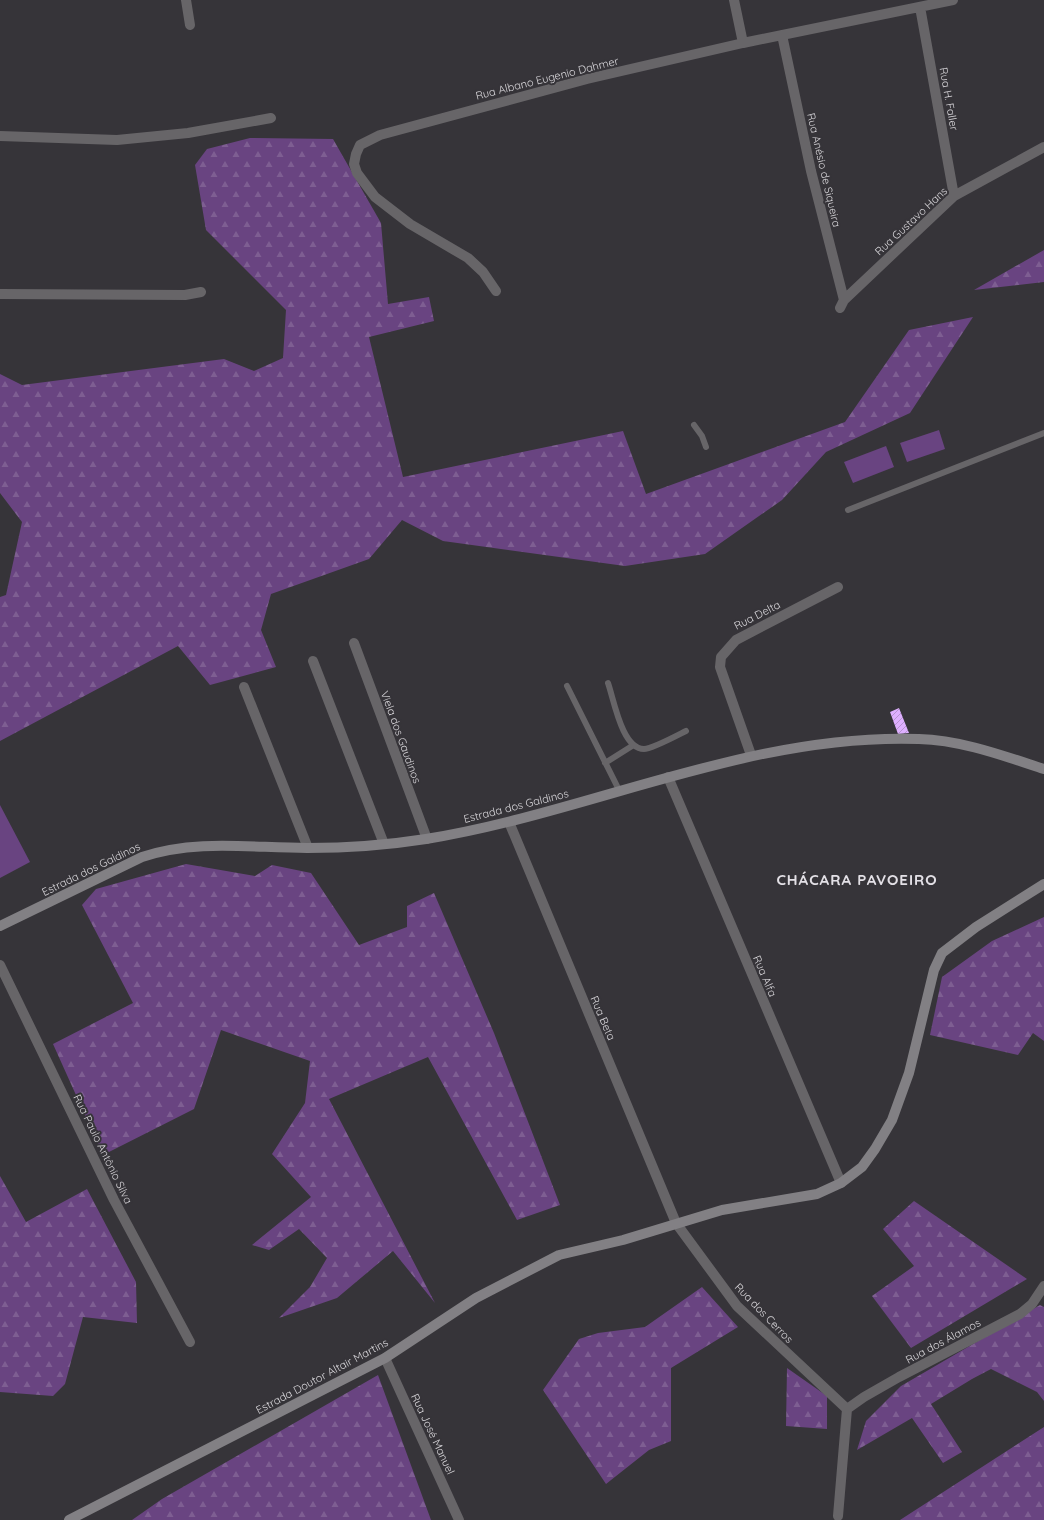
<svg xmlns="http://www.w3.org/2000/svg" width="1044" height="1520" font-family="Quicksand,sans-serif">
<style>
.green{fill:#694481}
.forest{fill:url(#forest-firs)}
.building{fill:url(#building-hatch)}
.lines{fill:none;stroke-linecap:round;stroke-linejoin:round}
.lane{stroke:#676568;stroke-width:6}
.street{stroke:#676568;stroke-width:10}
.secondary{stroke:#828084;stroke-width:10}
.labels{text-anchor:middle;stroke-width:4;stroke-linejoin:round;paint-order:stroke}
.street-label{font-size:11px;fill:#d9d7db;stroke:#363439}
.district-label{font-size:15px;font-weight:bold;letter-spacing:1px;fill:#e3e0e6;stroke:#363439}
</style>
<defs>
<pattern id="forest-firs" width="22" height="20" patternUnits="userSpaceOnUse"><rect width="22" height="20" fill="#694481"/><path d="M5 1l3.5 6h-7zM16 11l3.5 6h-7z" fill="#7e5e92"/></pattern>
<pattern id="building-hatch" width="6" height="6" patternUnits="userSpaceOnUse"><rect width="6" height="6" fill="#deafff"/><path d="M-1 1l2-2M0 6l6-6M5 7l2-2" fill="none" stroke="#b793d0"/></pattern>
</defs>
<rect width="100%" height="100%" fill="#363439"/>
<path class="green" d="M939,430L945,449L907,462L900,443Z
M886,446L894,467L853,483L844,462Z
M0,805L30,862L0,878Z"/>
<path class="forest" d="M250,138L333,139L381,223L388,304L429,297L434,321L369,337L403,477L623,431L646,494L845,422L909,330L973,317L910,413L826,452L782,500L705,554L625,566L443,541L402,520L369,559L271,594L261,630L276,667L210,685L178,646L0,741V597L6,595L22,522L0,493V374L22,385L224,359L254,371L283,358L286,310L206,230L195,165L207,149Z
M1044,250V282L974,290Z
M186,864L255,876L272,865L311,873L359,945L407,927V906L434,893L494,1033L560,1205L517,1220L428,1057L329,1099L435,1303L393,1251L337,1298L279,1318L310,1287L327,1258L299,1229L269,1250L252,1245L311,1197L272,1154L305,1103L310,1061L221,1030L194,1109L103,1155L53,1044L133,1003L82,905L96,889Z
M1044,917V1041L1033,1033L1018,1055L930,1035L942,977L992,941Z
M0,1176L26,1222L87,1189L136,1282L137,1323L83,1317L65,1384L53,1396L0,1392Z
M914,1201L1027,1279L911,1348L872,1296L914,1266L883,1229Z
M702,1287L738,1327L671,1368V1441L649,1450L606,1484L543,1390L579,1339L598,1333L645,1327Z
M1040,1305L1044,1307V1401L1037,1392L991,1369L972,1379L931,1404L962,1452L943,1463L912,1418L857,1450L866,1421L901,1386Z
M787,1368L827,1396V1429L786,1426Z
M378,1375L431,1520H132L162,1499Z
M1044,1427V1520H900Z"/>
<path class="building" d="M899,708L909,733L898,734L890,712Z"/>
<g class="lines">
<path class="lane" d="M694,425L702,436L706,447
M848,510L1044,433
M608,683C614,700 622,749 644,749C652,749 678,735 686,731
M567,686L620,792
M605,763L632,746"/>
<path class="street" d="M186,0L190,25
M734,0L743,43
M920,7L954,196
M782,35L811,171L844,300L840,308
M0,136L117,140L188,133L271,118
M496,291L483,272L468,258L410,224L375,197L357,173L354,164L356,154L360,145L380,135L587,79L743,43L953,0
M0,294L185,295L201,292
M844,300L954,196L1044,147
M354,643L427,839
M313,661L384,844
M244,687L308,848
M751,755L720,667L721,657L736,640L838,587
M668,777L841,1183
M509,822L676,1223L737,1306L847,1409
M0,965L114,1200L190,1342
M385,1358L459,1520
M847,1409L864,1397L899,1377L1020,1314L1032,1304L1044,1286
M838,1516L847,1409"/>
<path class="secondary" d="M0,926L142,857C196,839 251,848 307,848C346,848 388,845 426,839C592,812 748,733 919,739C961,740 1004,756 1044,769
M69,1520L385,1358L476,1298L559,1255L623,1240L722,1210L817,1194L841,1183L862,1167L875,1149L892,1120L909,1073L934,970L942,953L976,927L1044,884"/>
</g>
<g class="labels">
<g class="street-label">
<text transform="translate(547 78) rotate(-14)" y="4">Rua Albano Eugenio Dahmer</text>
<text transform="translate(949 99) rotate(80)" y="4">Rua H. Faller</text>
<text transform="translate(824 170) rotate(77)" y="4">Rua Anésio de Siqueira</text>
<text transform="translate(911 221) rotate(-43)" y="4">Rua Gustavo Hans</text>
<text transform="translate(757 615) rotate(-27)" y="4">Rua Delta</text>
<text transform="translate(401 737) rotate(70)" y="4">Viela dos Gaudinos</text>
<text transform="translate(516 806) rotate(-14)" y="4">Estrada dos Galdinos</text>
<text transform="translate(91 869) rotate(-26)" y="4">Estrada dos Galdinos</text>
<text transform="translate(765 976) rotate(67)" y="4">Rua Alfa</text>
<text transform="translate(603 1018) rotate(67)" y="4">Rua Beta</text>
<text transform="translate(103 1149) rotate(64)" y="4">Rua Paulo Antônio Silva</text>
<text transform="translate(764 1313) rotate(46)" y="4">Rua dos Cerros</text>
<text transform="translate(943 1341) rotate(-28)" y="4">Rua dos Álamos</text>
<text transform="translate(322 1376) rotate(-28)" y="4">Estrada Doutor Altair Martins</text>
<text transform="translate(433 1434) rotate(65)" y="4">Rua José Manuel</text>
</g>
<g class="district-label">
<text x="857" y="885">CHÁCARA PAVOEIRO</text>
</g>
</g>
</svg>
